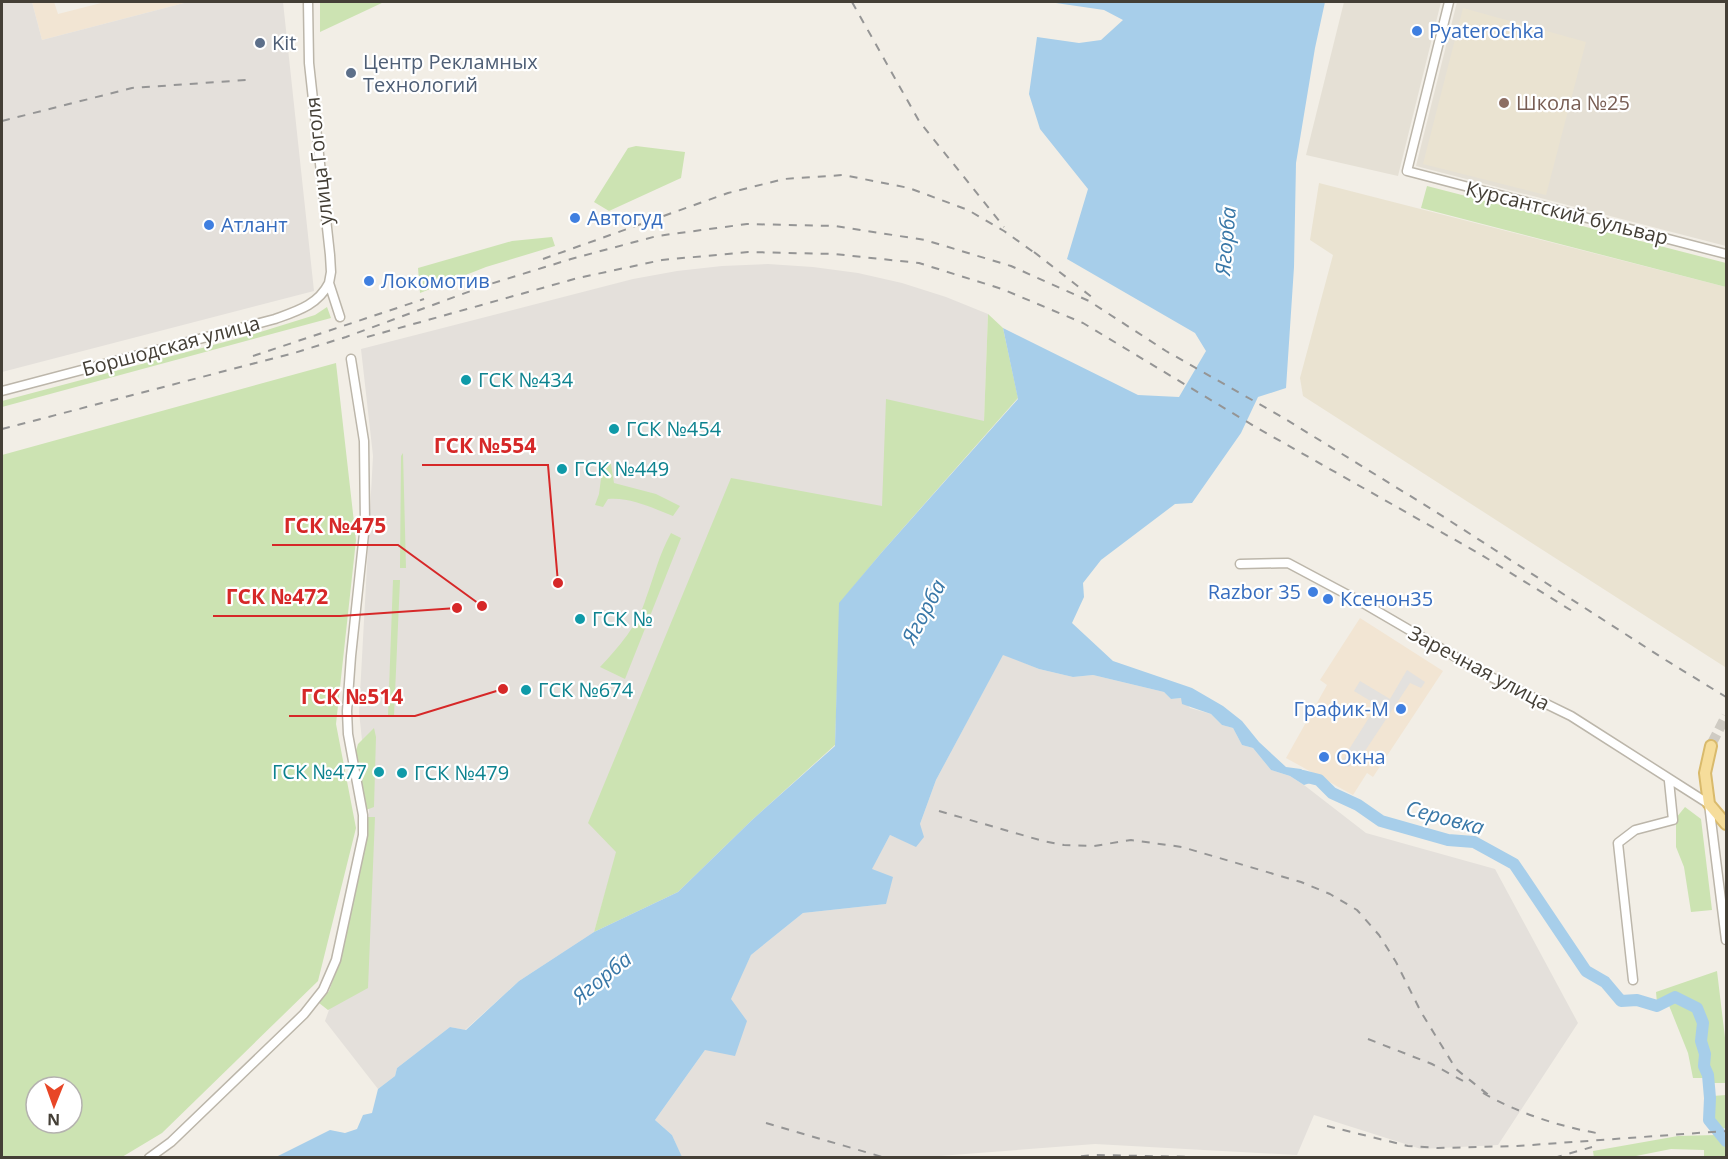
<svg xmlns="http://www.w3.org/2000/svg" width="1728" height="1159" font-family="'Open Sans',sans-serif">
<style>
.residential{fill:#e5e0d5}
.commercial{fill:#f2e5d3}
.industrial{fill:#e4e0db}
.education{fill:#eae3d1}
.green{fill:#cce3b2;fill-rule:evenodd}
.parking{fill:#e3e1de}
.water{fill:#a7ceea}
.lines{fill:none;stroke-linecap:round;stroke-linejoin:round}
.river{stroke:#a7ceea;stroke-width:12}
.major-tunnel{stroke:#cfcbc3;stroke-width:10;stroke-dasharray:10 5;stroke-linecap:butt}
.minor-casing{stroke:#bcb6aa;stroke-width:11}
.major-casing{stroke:#d9ba6c;stroke-width:14}
.minor{stroke:#fff;stroke-width:8}
.major{stroke:#f6dd9b;stroke-width:10}
.rail{stroke:#959595;stroke-width:2;stroke-dasharray:8 8;stroke-linecap:butt}
.shop-dot{fill:#3f7fe0;stroke:#fff;stroke-width:2}
.service-dot{fill:#5c6f8a;stroke:#fff;stroke-width:2}
.education-dot{fill:#8d6e63;stroke:#fff;stroke-width:2}
.culture-dot{fill:#0f9aa8;stroke:#fff;stroke-width:2}
.labels{text-anchor:middle;stroke-width:4.5;stroke-linejoin:round;paint-order:stroke}
.shop-label{font-size:20px;fill:#366cbe;stroke:#fff;text-anchor:start}
.service-label{font-size:20px;fill:#4e5e75;stroke:#fff;text-anchor:start}
.education-label{font-size:20px;fill:#785e54;stroke:#fff;text-anchor:start}
.street-label{font-size:20px;fill:#443f36;stroke:#fff}
.culture-label{font-size:20px;fill:#0d838f;stroke:#fff;text-anchor:start}
.water-label{font-size:21px;font-style:italic;fill:#3877a7;stroke:#fff}
.leader{fill:none;stroke:#d62828;stroke-width:2}
.callout-dot{fill:#d62828;stroke:#fff;stroke-width:2}
.callout-label{font-size:21px;text-anchor:middle;font-weight:bold;fill:#d62828;stroke:#fff;stroke-width:4.5;stroke-linejoin:round;paint-order:stroke}
</style>
<rect width="100%" height="100%" fill="#f2eee6"/>
<path class="residential" d="M1344,2H1441L1398,176L1306,155Z
M1457,2H1726V246L1416,166Z"/>
<path class="commercial" d="M32,2H54L58,14L105,2H188L42,40Z
M1360,618L1443,671L1373,777L1367,773L1353,795L1286,758L1327,685L1320,680Z"/>
<path class="industrial" d="M2,2H32L42,40L188,2H283L314,291L2,372Z
M768,264L813,267L858,273L902,283L946,297L988,314L984,422L882,507L617,852L594,932L519,981L465,1030L450,1027L397,1068L395,1076L378,1089L325,1021L343,971L369,837V806L359,712L373,456L361,349L633,279L677,271L722,266Z
M1003,654L1039,669L1073,677L1093,675L1164,692L1171,699L1181,698L1190,708L1211,714L1222,725L1233,728L1242,745L1253,748L1271,770L1290,776L1304,785L1366,833L1495,869L1578,1023L1498,1145L1421,1149L1314,1115L1297,1155L1095,1144L913,1158H682L672,1135L655,1120L705,1050L751,955L803,913L886,904L871,870L890,835L916,846L920,824L936,780Z"/>
<path class="education" d="M1463,8L1586,42L1546,195L1423,164Z
M1319,183L1726,287V666L1725,667L1303,396L1300,378L1333,255L1310,240Z"/>
<path class="green" d="M320,2H384L320,32Z
M636,146L685,152L681,178L609,211L594,202L628,148Z
M1427,186L1726,263V287L1421,208Z
M552,237L555,246L486,267L420,293L418,268L512,241Z
M327,307L331,318L2,407V401L251,335L315,315Z
M988,314L1003,328L1018,398L882,552L840,603L835,745L752,820L678,892L594,932L616,852L588,823L731,478L882,506L886,399L984,421Z
M336,363L356,540L336,724L356,828L318,981L162,1133L122,1157H2V455ZM36,1087H72V1123H36Z
M403,453L406,568H400L401,456Z
M603,463L611,464L614,483L656,494L680,506L673,516C652,508 631,497 608,499L603,507L595,505L599,494Z
M671,533L681,538L625,679L600,667C619,647 638,625 646,598C655,574 658,557 671,533Z
M393,580H400L394,716H388Z
M374,728L376,737L374,807L366,810L356,751L358,744Z
M1685,807L1701,819L1712,910L1691,912L1684,867L1676,847V818Z
M367,817H375L368,988L328,1010L319,1003L329,991L340,960L367,835Z
M1717,971L1726,1046V1083H1713L1712,1073L1706,1064L1708,1053L1703,1040L1706,1023L1699,1005L1675,993L1657,1003L1656,992Z
M1674,1000L1695,1010L1700,1024L1698,1041L1702,1055L1701,1065L1705,1078H1693L1688,1053L1668,1003Z
M1726,1095V1128L1719,1129L1712,1120L1713,1096Z
M1716,1135L1726,1146V1157H1704V1150L1671,1149L1631,1157L1594,1158L1593,1151L1678,1136Z"/>
<path class="parking" d="M1407,670L1425,682L1421,688L1410,683L1361,757L1348,767L1341,762L1377,705L1354,691L1360,681L1390,699Z"/>
<path class="water" d="M1049,2H1325L1315,48L1296,163L1294,267L1286,388L1258,397L1241,433L1192,503L1175,504L1101,560L1083,583L1084,597L1072,623L1113,661L1192,688L1223,706L1242,721L1259,742L1286,767L1301,769L1319,780L1304,785L1290,776L1271,770L1253,748L1242,745L1233,728L1222,725L1211,714L1182,704L1181,698L1171,699L1164,692L1093,675L1073,677L1039,669L1003,655L936,780L920,824L924,837L916,847L890,835L872,869L893,877L886,904L803,913L751,955L731,999L747,1021L735,1056L705,1050L655,1120L672,1135L682,1157H276L330,1130L345,1133L357,1129L363,1115L372,1113L378,1089L395,1076L397,1068L450,1027L466,1030L519,981L594,932L678,892L752,820L835,746L839,603L882,552L1018,399L1003,328L1138,395L1179,397L1206,351L1195,333L1067,259L1088,189L1040,129L1029,94L1037,37L1079,43L1101,40L1123,20L1104,10Z"/>
<g class="lines">
<path class="river" d="M1303,776L1319,780L1332,793L1358,805L1381,821L1448,840L1474,842L1514,864L1586,971L1605,982L1621,1001L1637,1000L1657,1006L1675,997L1697,1008L1703,1023L1701,1041L1705,1054L1704,1066L1708,1075L1710,1098L1709,1120L1726,1141"/>
<path class="major-tunnel" d="M1712,743L1726,716"/>
<g class="minor-casing">
<path id="minor" d="M308,2L309,63L330,255L331,272L329,283L340,317
M1449,2L1407,171L1726,254
M2,391L275,319C297,311 318,305 329,283
M1240,564L1288,563L1363,603L1483,673L1571,716L1709,804L1726,940
M1633,980L1618,843L1635,830L1673,820L1669,781
M149,1158L171,1142L304,1014L323,990L336,960L363,835V815L348,734L347,711L351,656L365,524L364,441L351,359"/>
</g>
<g class="major-casing">
<path id="major" d="M1711,746L1705,773L1709,804L1726,824"/>
</g>
<use href="#minor" class="minor"/>
<use href="#major" class="major"/>
<path class="rail" d="M852,2L919,121L1004,227
M2,121L132,88L246,80
M1034,252L1093,298
M543,259L728,193L784,179L843,175L909,188L968,210L1004,231L1039,256
M367,337L578,278L662,260L748,252L834,254L919,263L1002,289L1083,323L1259,429L1480,554L1577,614
M253,356L424,299
M2,429L294,353L346,337L487,285L571,259L657,236L747,224L835,226L925,240L1011,266L1089,301L1166,351L1282,417L1433,510L1664,659L1726,697
M939,811L1043,841L1064,845L1094,846L1131,840L1182,847L1301,882L1330,894L1357,910L1379,935L1396,962L1421,1012L1456,1069L1491,1097
M1368,1039L1432,1064L1463,1081
M1483,1093C1520,1114 1561,1127 1602,1134
M766,1123L886,1158
M1327,1126L1408,1146L1438,1148L1517,1146L1726,1131
M1065,1158L1093,1155L1252,1158
M1554,1158L1592,1147"/>
</g>
<g class="shop-dot">
<circle cx="1417" cy="31" r="6"/>
<circle cx="575" cy="218" r="6"/>
<circle cx="209" cy="225" r="6"/>
<circle cx="369" cy="281" r="6"/>
<circle cx="1313" cy="592" r="6"/>
<circle cx="1328" cy="599" r="6"/>
<circle cx="1401" cy="709" r="6"/>
<circle cx="1324" cy="757" r="6"/>
</g>
<g class="service-dot">
<circle cx="260" cy="43" r="6"/>
<circle cx="351" cy="73" r="6"/>
</g>
<circle class="education-dot" cx="1504" cy="103" r="6"/>
<g class="culture-dot">
<circle cx="466" cy="380" r="6"/>
<circle cx="614" cy="429" r="6"/>
<circle cx="562" cy="469" r="6"/>
<circle cx="580" cy="619" r="6"/>
<circle cx="526" cy="690" r="6"/>
<circle cx="379" cy="772" r="6"/>
<circle cx="402" cy="773" r="6"/>
</g>
<g class="labels">
<g class="shop-label">
<text x="1429" y="38">Pyaterochka</text>
<text x="587" y="225">Автогуд</text>
<text x="221" y="232">Атлант</text>
<text x="381" y="288">Локомотив</text>
<text x="1301" y="599" text-anchor="end">Razbor 35</text>
<text x="1340" y="606">Ксенон35</text>
<text x="1389" y="716" text-anchor="end">График-М</text>
<text x="1336" y="764">Окна</text>
</g>
<g class="service-label">
<text x="272" y="50">Kit</text>
<text x="363" y="69">Центр Рекламных<tspan x="363" dy="23">Технологий</tspan></text>
</g>
<g class="education-label">
<text x="1516" y="110">Школа №25</text>
</g>
<g class="street-label">
<text transform="translate(319 161) rotate(-96)" y="7">улица Гоголя</text>
<text transform="translate(1567 213) rotate(14)" y="7">Курсантский бульвар</text>
<text transform="translate(171 346) rotate(-15)" y="7">Боршодская улица</text>
<text transform="translate(1479 668) rotate(28)" y="7">Заречная улица</text>
</g>
<g class="culture-label">
<text x="478" y="387">ГСК №434</text>
<text x="626" y="436">ГСК №454</text>
<text x="574" y="476">ГСК №449</text>
<text x="592" y="626">ГСК №</text>
<text x="538" y="697">ГСК №674</text>
<text x="367" y="779" text-anchor="end">ГСК №477</text>
<text x="414" y="780">ГСК №479</text>
</g>
<g class="water-label">
<text transform="translate(1226 241) rotate(-85)" y="7">Ягорба</text>
<text transform="translate(924 612) rotate(-62)" y="7">Ягорба</text>
<text transform="translate(1445 818) rotate(15)" y="7">Серовка</text>
<text transform="translate(602 978) rotate(-39)" y="7">Ягорба</text>
</g>
</g>
<path class="leader" d="M558 583L548 465H422M482 606L398 545H272M457 608L340 616H213M503 689L415 716H289"/>
<g class="callout-dot">
<circle cx="558" cy="583" r="6"/>
<circle cx="482" cy="606" r="6"/>
<circle cx="457" cy="608" r="6"/>
<circle cx="503" cy="689" r="6"/>
</g>
<g class="callout-label">
<text x="485" y="453">ГСК №554</text>
<text x="335" y="533">ГСК №475</text>
<text x="277" y="604">ГСК №472</text>
<text x="352" y="704">ГСК №514</text>
</g>
<rect width="1728" height="1159" fill="none" stroke="#443f36" stroke-width="6"/>
<g transform="translate(54 1105) rotate(181)"><circle r="28" fill="#ffffff" stroke="#b4b2af" stroke-width="1.5"/>
<path d="M0-4.5L10 22L0 15L-10 22Z" fill="#e84627"/>
<text y="-9" font-size="16" font-weight="bold" text-anchor="middle" fill="#443f36">N</text>
</g>
</svg>
